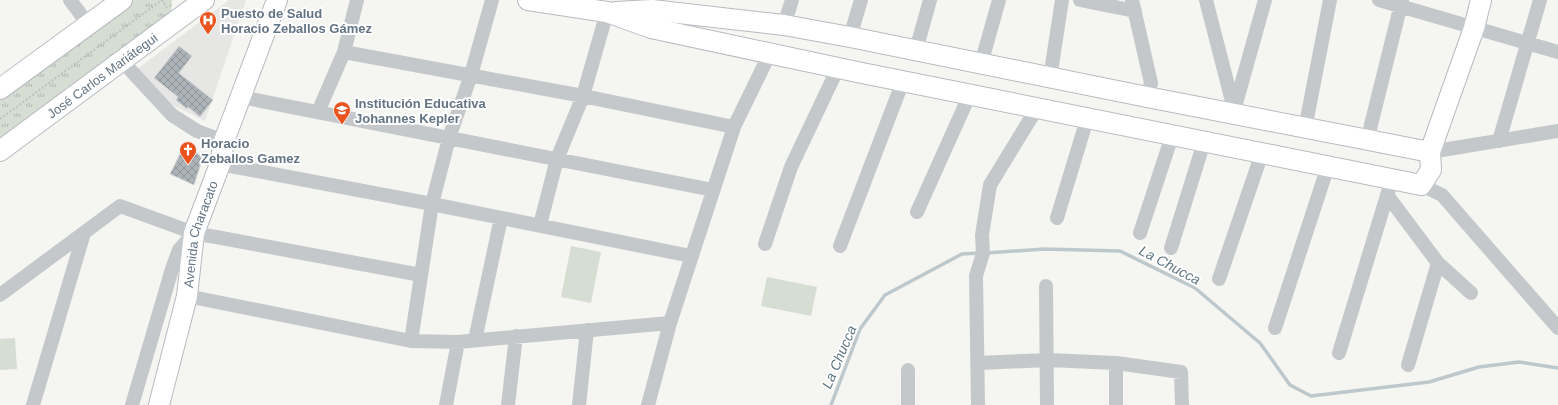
<svg xmlns="http://www.w3.org/2000/svg" width="1558" height="405" font-family="Helvetica,sans-serif">
<style>
.built{fill:#e6e7e5}
.park{fill:url(#park-tufts)}
.garden{fill:#d6ddd2}
.lines{fill:none;stroke-linecap:round;stroke-linejoin:round}
.stream{stroke:#bdc8cd;stroke-width:3.5}
.building{fill:url(#building-cross-hatch);stroke:#d7d7d4}
.secondary-casing{stroke:#b7bbc0;stroke-width:22}
.path{stroke:#bec0c2;stroke-width:2;stroke-dasharray:2 2;stroke-linecap:butt}
.street{stroke:#c5c8cb;stroke-width:14}
.secondary{stroke:#fff;stroke-width:20}
.labels{text-anchor:middle;stroke-width:4;stroke-linejoin:round;paint-order:stroke}
.poi-label{font-size:13px;font-weight:bold;fill:#637484;stroke:#fff;text-anchor:start}
.street-label{font-size:13px;fill:#637484;stroke:#fff}
.water-label{font-size:14px;font-style:italic;fill:#5f7781;stroke:#fff}
</style>
<defs>
<pattern id="park-tufts" width="24" height="20" patternUnits="userSpaceOnUse"><rect width="24" height="20" fill="#d6ddd2"/><path d="M3 7l-1-3M5 7V3M7 7l1-3M15 17l-1-3M17 17v-4M19 17l1-3" fill="none" stroke="#b1b8b0"/></pattern>
<pattern id="building-cross-hatch" width="8" height="8" patternUnits="userSpaceOnUse"><rect width="8" height="8" fill="#acb3b9"/><path d="M0 0l8 8M0 8l8-8" fill="none" stroke="#90969c"/></pattern>
</defs>
<rect width="100%" height="100%" fill="#f5f5f1"/>
<path class="built" d="M229,0H246L205,121L168,103L136,70Z"/>
<path class="park" d="M134,0H172L171,16L0,143V96Z"/>
<path class="garden" d="M571,246L601,252L591,303L561,297Z
M767,277L817,287L811,316L761,306Z
M15,338L17,369L0,370V339Z"/>
<g class="lines">
<path class="stream" d="M986,253L1044,249L1120,251L1195,288L1260,343L1290,385L1311,396L1429,382L1479,367L1519,362L1558,368
M831,405L860,329L885,295L962,254L980,253"/>
</g>
<path class="building" d="M179,46L192,56L179,73L213,100L200,117L188,107L187,109L176,100L178,97L154,78Z
M184,146L203,157L194,185L170,174Z"/>
<g class="lines">
<g class="secondary-casing">
<g id="secondary">
<path d="M528,0L607,12L651,28L857,72L1421,185L1431,170L1430,152L1474,28L1481,0"/>
<path d="M615,12L652,10L784,25L850,37L1147,97L1430,152"/>
<path d="M0,89L122,0"/>
<path id="s1" d="M0,151L204,0"/>
<path id="s2" d="M159,405L187,296L194,233L220,164L224,141L277,0"/>
</g>
</g>
<path class="path" d="M162,0L167,8
M0,119L162,0"/>
<path class="street" d="M70,0L88,24
M1080,0L1135,11
M1132,0L1151,83L1147,97
M1206,0L1234,109
M1379,0L1558,52
M784,25L792,0
M850,37L861,0
M916,50L930,0
M344,52L583,96L734,127
M122,61L172,115L197,131L224,141
M981,64L999,0
M1050,78L1062,0
M241,97L713,190
M318,112L344,52L357,0
M1233,114L1265,0
M1305,129L1330,0
M1367,141L1402,0
M1499,141L1540,0
M1430,152L1558,131
M220,164L432,204L691,256
M1421,185L1442,195L1558,328
M1387,195L1438,263L1471,293
M917,212L970,94
M1057,218L1087,119
M540,225L557,159L583,96L607,12
M1140,233L1172,136
M765,244L791,167L838,68
M840,246L903,81
M1171,248L1204,142
M1219,279L1262,153
M1046,286L1047,405
M0,295L120,206L194,233L421,275
M187,296L411,341L458,342L670,323
M1275,328L1328,166
M475,340L501,218
M411,341L432,204L449,138L471,75L492,0
M1339,353L1392,179
M978,363L1048,360L1116,363L1181,372L1182,405
M1408,365L1438,263
M908,370V405
M33,405L84,233
M132,405L172,269L179,250L194,233
M446,405L458,342
M508,405L516,336
M579,405L587,330
M648,405L670,323L734,127L770,53
M978,405L976,276L983,253L982,235L990,185L1037,108
M1116,405V363"/>
<use href="#secondary" class="secondary"/>
</g>
<defs>
<g id="hospital-pin" transform="scale(0.9)"><path d="M0 17L-7.5 6A9.5 9.5 0 1 1 7.5 6Z" fill="#ea531d" stroke="#fff"/><path d="M-5-5h3v3.5h4V-5h3V5h-3V1.5h-4V5h-3Z" fill="#fff"/></g>
<g id="school-pin" transform="scale(0.9)"><path d="M0 17L-7.5 6A9.5 9.5 0 1 1 7.5 6Z" fill="#ea531d" stroke="#fff"/><path d="M0-5L7-2L0 1L-7-2ZM-4 1L0 2.5L4 1V4Q0 6-4 4Z" fill="#fff"/></g>
<g id="church-pin" transform="scale(0.9)"><path d="M0 17L-7.5 6A9.5 9.5 0 1 1 7.5 6Z" fill="#ea531d" stroke="#fff"/><path d="M-1.2-6h2.4v3.5h3.3v2.4h-3.3V6h-2.4V-.1h-3.3v-2.4h3.3Z" fill="#fff"/></g>
</defs>
<g fill-rule="evenodd">
<use href="#hospital-pin" x="208" y="20"/>
<use href="#school-pin" x="342" y="110"/>
<use href="#church-pin" x="188" y="150"/>
</g>
<g class="labels">
<g class="poi-label">
<text x="221" y="18">Puesto de Salud<tspan x="221" dy="15">Horacio Zeballos Gámez</tspan></text>
<text x="355" y="108">Institución Educativa<tspan x="355" dy="15">Johannes Kepler</tspan></text>
<text x="201" y="148">Horacio<tspan x="201" dy="15">Zeballos Gamez</tspan></text>
</g>
<g class="street-label">
<text dy="5" stroke="none"><textPath href="#s1" startOffset="127">José Carlos Mariátegui</textPath></text>
<text dy="5" stroke="none"><textPath href="#s2" startOffset="176">Avenida Characato</textPath></text>
</g>
<g class="water-label">
<text transform="translate(1170 265) rotate(28)" y="5">La Chucca</text>
<text transform="translate(839 357) rotate(-67)" y="5">La Chucca</text>
</g>
</g>
</svg>
